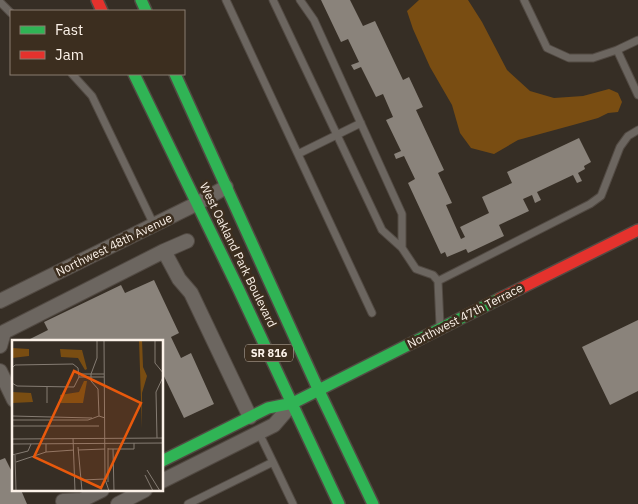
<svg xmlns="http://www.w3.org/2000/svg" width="638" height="504" font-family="'IBM Plex Sans',sans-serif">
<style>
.water{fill:#794d12}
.building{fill:#8a837b}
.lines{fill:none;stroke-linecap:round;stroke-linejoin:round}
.lane-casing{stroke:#524a43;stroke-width:9}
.street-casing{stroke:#524a43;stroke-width:16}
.fast-casing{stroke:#524a43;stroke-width:14}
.jam-casing{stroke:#524a43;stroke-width:14}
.lane{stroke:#6c6660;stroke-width:7}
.street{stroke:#6c6660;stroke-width:14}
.fast{stroke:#30b455;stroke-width:11}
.jam{stroke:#e5322d;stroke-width:11}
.labels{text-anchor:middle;stroke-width:5;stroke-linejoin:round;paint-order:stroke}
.shield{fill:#3c2e1f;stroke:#c2b7ac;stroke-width:1}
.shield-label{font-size:11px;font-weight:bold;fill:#fcf2e9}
.street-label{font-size:12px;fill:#fcf2e9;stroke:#3c2e1f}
.inset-road{fill:none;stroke:#857c73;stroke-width:1}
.view{fill:#e8590c;fill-opacity:0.15;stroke:#e8590c;stroke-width:2.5}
.inset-edge{fill:none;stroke:#fcf2e9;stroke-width:2.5}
</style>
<rect width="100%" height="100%" fill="#362e25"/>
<path class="water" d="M419,0H468L482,22L507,70L530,91L554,98L583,96L609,89L618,93L622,102L618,112L608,113L598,118L573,125L518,140L494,154L471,148L460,133L452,105L430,67L413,29L407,11Z"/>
<path class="building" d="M321,0H350L363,26L375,21L403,80L409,77L423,107L416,110L444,170L438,173L452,203L446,205L461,239L465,237L460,227L489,213L482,197L512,183L507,172L579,138L591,162L584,166L585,169L578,173L582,181L577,183L573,175L537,192L541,200L535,203L532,195L523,199L529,211L499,225L504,236L468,253L466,249L447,257L445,252L441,254L408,183L415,179L404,156L396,159L394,154L401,151L386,120L393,117L383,94L376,97L361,67L354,70L351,65L359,62L348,39L341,42Z
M154,280L179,333L171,337L181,358L191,353L214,404L184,418L162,372V342H24L48,330L44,322L121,285L125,293Z
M638,320V391L610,405L582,347Z
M5,458L14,476V490H21L27,504H0V460Z"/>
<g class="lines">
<g class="lane-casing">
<path id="lane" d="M226,0L372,313
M273,0L382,230L402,248L416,269L433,275L438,281L440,325
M300,0L314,20L402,214V248
M524,0L547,48L569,58H593L617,50L638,40
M0,2L11,13
M617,50L638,95
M72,74L92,96L154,225
M298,154L361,123
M438,281L590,204L601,196L620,147L628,136L638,130
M273,462L293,504
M188,504L273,462L259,433"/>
</g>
<g class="street-casing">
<path id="street" d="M164,251L179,279L191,293L250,417
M0,301L198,203L226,187
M0,346L4,332L164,251L187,241
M0,371L14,400
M162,481L274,425L293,403
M63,501L82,500L102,490
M118,504L145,490"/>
</g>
<g class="fast-casing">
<path id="fast" d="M141,0L146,11
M134,74L238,288L339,504
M175,74L319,391L373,504
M162,461L268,408L293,403L499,299"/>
</g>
<g class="jam-casing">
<path id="jam" d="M97,0L102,11
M499,299L638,230"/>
</g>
<use href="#lane" class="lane"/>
<use href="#street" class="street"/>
<use href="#fast" class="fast"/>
<use href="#jam" class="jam"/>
</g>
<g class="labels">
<rect class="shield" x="245" y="344.5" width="48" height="17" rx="4"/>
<g class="shield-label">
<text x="269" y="357">SR 816</text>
</g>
<g class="street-label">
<text transform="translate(114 245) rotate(-26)" y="4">Northwest 48th Avenue</text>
<text transform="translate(238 255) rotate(64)" y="4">West Oakland Park Boulevard</text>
<text transform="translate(465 316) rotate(-27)" y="4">Northwest 47th Terrace</text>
</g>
</g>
<g transform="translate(12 340)">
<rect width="151" height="151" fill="#362e25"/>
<path d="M127,0H130L131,27L135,36L130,53V89ZM0,8L17,9V16L0,18ZM48,9L70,10L75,29L73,30L66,18L49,17ZM72,41H75L71,63H49L48,55L67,52ZM0,52L19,53L21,62L0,63Z" fill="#794d12"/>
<path class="inset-road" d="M85,0V18L79,34V41L86,49L87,76M92,0L93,139L97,151M143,0V23L152,34M0,28L3,25L61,24L66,28L67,37L62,47L5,46L0,43M67,34H92M67,37H92M35,63V47M0,76L80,78M0,80H76L87,76L93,78M0,86H87M61,98L63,151M145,98L144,52L152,35M0,99L152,98M0,104L152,103M66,107L70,151M96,108V142M96,109H101L102,151M101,109H122V103M66,110L93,109M34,112L62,110M0,115L16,111L19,104M3,115L4,151M4,122L34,112V104M135,130L148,151M133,135L141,151M70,140L93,139"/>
<path class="view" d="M62,31L129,63L89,148L22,117Z"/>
<rect width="151" height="151" class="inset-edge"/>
</g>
<rect x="10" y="10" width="175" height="65" fill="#3c2e1f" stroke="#897c70"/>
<rect x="20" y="26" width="25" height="8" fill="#30b455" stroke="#897c70"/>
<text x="55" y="35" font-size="15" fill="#fcf2e9">Fast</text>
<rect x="20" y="51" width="25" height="8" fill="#e5322d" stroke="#897c70"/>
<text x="55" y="60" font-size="15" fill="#fcf2e9">Jam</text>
</svg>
